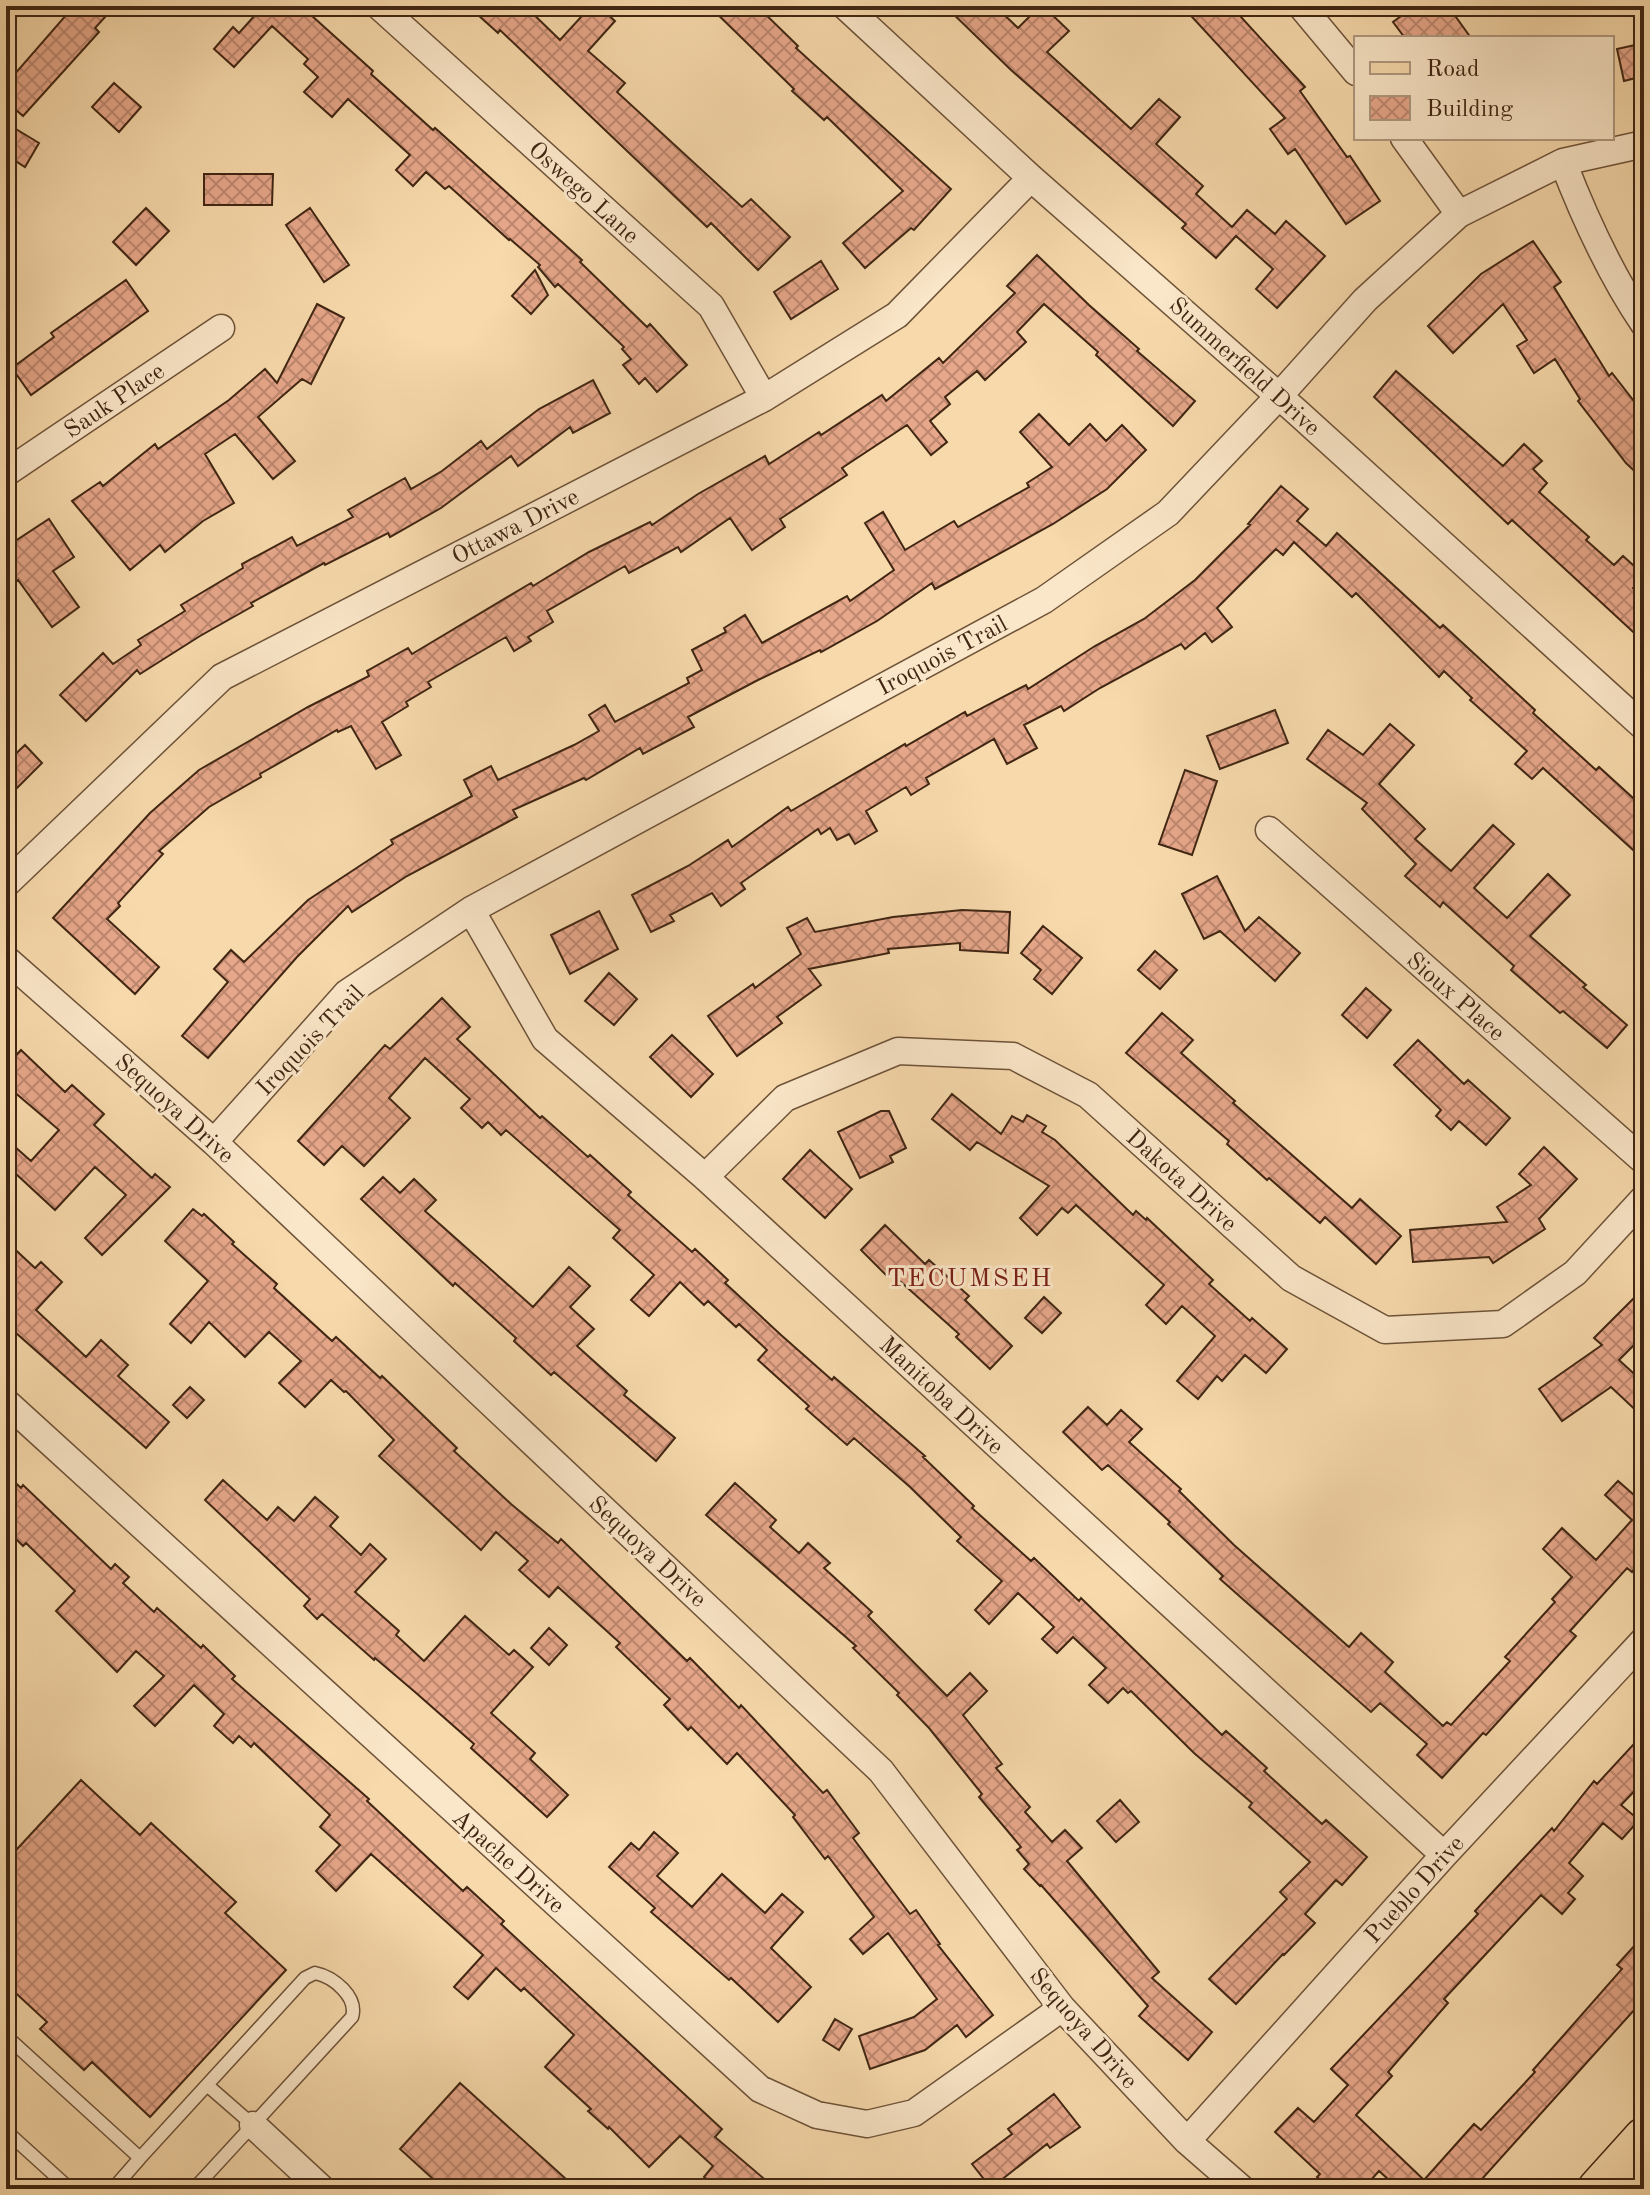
<svg xmlns="http://www.w3.org/2000/svg" width="1650" height="2195" font-family="'Old Standard TT',serif">
<style>
.building{fill:url(#building-cross-hatch);stroke:#402613;stroke-width:2}
.lines{fill:none;stroke-linecap:round;stroke-linejoin:round}
.lane-casing{stroke:#6e5339;stroke-width:15}
.street-casing{stroke:#6e5339;stroke-width:29}
.primary-casing{stroke:#402613;stroke-width:43}
.lane{stroke:#fae6c8;stroke-width:12}
.street{stroke:#fae6c8;stroke-width:26}
.primary{stroke:#f7d9ab;stroke-width:40}
.labels{text-anchor:middle;stroke-width:6;stroke-linejoin:round;paint-order:stroke}
.street-label{font-size:24px;fill:#402613;stroke:#fae6c8}
.neighbourhood-label{font-size:26px;letter-spacing:2px;fill:#7a1f14;stroke:#fae6c8}
</style>
<defs>
<pattern id="building-cross-hatch" width="8" height="8" patternUnits="userSpaceOnUse" patternTransform="scale(2)"><rect width="8" height="8" fill="#e7a78a"/><path d="M0 0l8 8M0 8l8-8" fill="none" stroke="#bd8870"/></pattern>
</defs>
<rect width="100%" height="100%" fill="#f7d9ab"/>
<filter id="stains"><feTurbulence type="fractalNoise" baseFrequency=".0025" numOctaves="4"/><feColorMatrix values="0 0 0 0 .2 0 0 0 0 .09 0 0 0 0 .02 0 0 0 .5 -.17"/></filter>
<radialGradient id="worn" r=".72"><stop offset=".6" stop-color="#630" stop-opacity="0"/><stop offset="1" stop-color="#630" stop-opacity=".3"/></radialGradient>
<path class="building" d="M74,6H115L95,28L99,32L23,116L6,101V84Z
M250,6H301L373,71L371,74L433,130L435,128L582,260L580,262L647,327L650,324L687,365L657,392L645,378L639,384L623,365L631,359L622,349L624,347L558,284L555,287L538,267L540,265L510,239L509,240L449,186L445,189L426,172L413,186L396,170L410,155L348,99L332,117L304,92L318,77L304,64L308,59L272,26L234,67L214,49L233,27L239,33L257,13Z
M468,6H525L560,40L591,6H599L615,21L588,51L625,83L617,92L742,207L751,199L790,237L758,270L711,223L707,227L500,30L498,33Z
M709,6H757L798,46L796,48L951,189L914,230L911,228L865,268L843,243L903,191L827,117L824,120L792,91L794,89Z
M945,6H995L1018,28L1040,6H1043L1069,31L1047,52L1131,129L1159,99L1180,117L1156,144L1203,186L1196,194L1232,227L1247,210L1275,234L1286,221L1325,256L1277,308L1256,289L1273,269L1236,236L1216,258L1182,228L1186,224L1011,70Z
M1182,6H1231L1305,87L1300,91L1347,157L1350,156L1380,201L1346,224L1295,149L1288,154L1270,129L1285,118Z
M1415,6H1448L1471,38H1405L1393,22Z
M1644,43V76L1624,81L1617,49Z
M114,83L141,107L119,132L92,107Z
M6,123L39,143L25,167L6,155Z
M204,174H273L272,205H204Z
M146,208L169,231L136,265L113,242Z
M310,208L349,265L324,282L286,225Z
M1533,241L1561,282L1554,287L1609,376L1612,373L1644,414V480L1626,463L1578,401L1580,399L1555,359L1534,373L1517,346L1527,340L1503,304L1453,353L1428,326L1481,274Z
M1037,255L1089,305L1139,349L1137,351L1195,401L1173,426L1096,355L1098,352L1044,304L1017,332L1026,342L985,380L977,371L945,397L950,404L930,421L947,442L931,455L907,425L842,468L847,475L780,519L785,527L752,550L730,518L681,552L678,547L629,573L625,566L547,611L553,622L528,637L531,641L514,651L506,637L428,682L431,687L406,702L408,706L382,722L401,755L376,769L351,726L338,732L337,730L260,774L261,777L209,807L159,851L163,854L118,903L120,906L107,919L159,967L135,994L53,918L150,813L199,770L308,707L369,676L367,671L408,648L412,654L531,583L533,586L589,552L650,522L652,525L698,494L765,456L769,464L819,432L821,435L882,395L886,401L939,358L943,363L1015,293L1007,286Z
M821,261L838,289L791,319L774,292Z
M535,270L548,295L531,314L512,296Z
M126,280L148,311L31,395L12,368L54,337L51,333Z
M317,304L344,318L311,384L302,379L258,417L295,461L273,479L235,434L205,454L234,503L203,521L165,552L160,545L130,570L72,501L100,482L103,486L155,444L158,449L229,400L265,369L277,383Z
M1396,371L1503,466L1524,444L1542,461L1533,469L1547,483L1539,492L1589,537L1586,540L1614,565L1623,556L1644,575L1633,588L1644,597V642L1512,520L1508,524L1374,397Z
M593,380L610,413L573,433L570,427L518,466L511,456L441,508L390,537L388,533L325,565L324,563L251,603L253,606L200,636L140,674L137,670L86,721L60,695L103,653L113,664L141,645L138,640L185,611L181,605L243,568L242,564L292,537L297,546L353,517L348,510L405,478L411,489L442,471L481,441L487,449L539,409Z
M1039,414L1069,445L1090,424L1106,441L1122,425L1146,450L1107,489L1053,524L935,589L932,583L877,621L821,652L820,650L756,681L688,717L694,727L643,754L640,748L586,780L584,778L513,810L517,817L407,876L352,912L348,906L297,957L208,1058L182,1036L228,982L214,969L231,950L244,962L308,900L393,844L391,840L472,796L464,780L491,766L498,780L574,745L599,731L589,715L605,705L615,722L689,683L687,678L702,670L692,650L726,632L724,628L745,615L762,643L847,596L850,601L894,570L865,523L883,512L905,550L954,521L958,527L1029,487L1027,483L1052,467L1020,432Z
M1281,486L1308,509L1297,521L1326,546L1337,533L1440,628L1443,625L1535,710L1533,713L1596,770L1599,767L1644,808V860L1543,768L1532,779L1515,764L1527,751L1470,700L1472,698L1444,671L1439,677L1356,593L1352,597L1294,542L1283,555L1276,549L1217,608L1232,627L1212,642L1205,633L1185,649L1181,644L1100,688L1064,711L1061,706L1024,725L1037,748L1007,764L994,739L926,778L929,784L911,795L906,787L866,811L877,831L855,844L849,834L837,840L830,828L821,834L818,829L741,883L745,889L721,906L712,893L670,915L674,921L651,932L632,895L688,866L728,840L732,847L788,807L791,811L905,744L906,746L965,712L967,716L1026,685L1028,689L1095,646L1144,619L1195,580L1250,525L1248,524Z
M49,519L74,557L53,571L79,607L52,627L18,580L6,589V547Z
M1275,710L1288,743L1220,769L1207,736Z
M1390,724L1414,745L1379,784L1425,829L1415,839L1451,871L1493,825L1514,844L1474,888L1507,918L1548,874L1570,895L1530,936L1586,985L1583,987L1627,1025L1607,1048L1563,1011L1560,1013L1511,970L1514,966L1443,902L1440,907L1405,876L1416,864L1362,809L1367,803L1307,759L1328,730L1363,755Z
M25,745L42,763L6,799V763Z
M1185,770L1217,781L1192,855L1159,844Z
M1217,876L1245,931L1259,917L1300,953L1275,981L1220,931L1204,939L1182,894Z
M962,910L1010,912L1008,953L960,950V943L888,949L889,953L809,969L821,985L777,1017L782,1023L737,1056L708,1016L753,984L755,988L801,954L787,928L807,918L815,932L893,917Z
M599,911L618,949L570,974L551,935Z
M1043,926L1082,958L1052,994L1034,979L1041,970L1021,953Z
M1155,951L1177,970L1160,989L1138,970Z
M609,973L637,999L614,1025L585,1001Z
M1366,988L1391,1010L1367,1038L1342,1015Z
M442,998L470,1027L457,1039L540,1118L542,1116L588,1157L590,1155L631,1192L628,1195L692,1252L695,1249L728,1280L725,1283L781,1335L832,1380L834,1377L925,1456L923,1457L974,1506L972,1508L1031,1561L1034,1558L1079,1601L1081,1598L1222,1735L1226,1731L1267,1768L1264,1771L1322,1824L1326,1820L1367,1857L1342,1885L1336,1880L1305,1914L1315,1923L1284,1955L1283,1954L1236,2004L1209,1979L1287,1899L1280,1892L1310,1862L1249,1807L1252,1803L1194,1753L1131,1691L1128,1693L1123,1688L1108,1703L1089,1685L1106,1668L1073,1637L1057,1653L1042,1639L1054,1627L1018,1593L989,1624L975,1610L1002,1581L957,1541L961,1537L910,1487L854,1438L847,1445L806,1409L809,1406L758,1360L767,1350L739,1324L736,1327L708,1301L704,1305L680,1282L649,1316L631,1300L654,1275L613,1238L620,1230L506,1130L501,1135L488,1122L482,1128L461,1108L470,1099L425,1058L389,1098L410,1118L364,1166L342,1146L324,1165L298,1141L385,1045L390,1049Z
M1162,1013L1193,1040L1181,1053L1235,1101L1233,1103L1352,1208L1360,1199L1401,1236L1376,1264L1325,1217L1320,1223L1269,1178L1267,1180L1227,1144L1229,1141L1126,1053Z
M672,1035L713,1074L691,1097L650,1057Z
M1418,1040L1464,1084L1468,1080L1510,1118L1486,1145L1459,1121L1451,1130L1436,1116L1441,1110L1394,1065Z
M21,1050L65,1092L72,1085L104,1114L94,1125L152,1178L155,1174L170,1187L102,1255L85,1238L126,1195L95,1167L55,1210L16,1174L6,1185V1139L31,1161L59,1130L6,1085V1066Z
M952,1094L1001,1134L1012,1116L1023,1122L1027,1115L1046,1126L1042,1132L1055,1140L1133,1215L1136,1211L1146,1220L1147,1218L1213,1280L1209,1284L1250,1321L1252,1318L1287,1349L1266,1373L1245,1355L1222,1381L1217,1376L1198,1399L1177,1381L1215,1336L1182,1306L1166,1324L1146,1305L1164,1285L1076,1205L1068,1213L1062,1208L1037,1235L1020,1218L1049,1186L977,1142L970,1150L932,1119Z
M881,1111H889L906,1148L890,1156L893,1162L860,1178L838,1132Z
M1544,1147L1577,1179L1539,1219L1545,1229L1493,1263L1489,1257L1413,1262L1410,1230L1507,1222L1497,1207L1531,1185L1519,1174Z
M810,1150L852,1189L825,1218L783,1179Z
M383,1177L400,1193L414,1179L436,1200L425,1211L533,1307L569,1267L590,1286L570,1307L594,1329L577,1346L627,1391L624,1395L675,1438L656,1461L554,1372L551,1375L514,1341L516,1338L455,1283L453,1286L361,1199Z
M193,1209L202,1216L204,1214L234,1242L232,1244L277,1284L274,1288L332,1341L336,1337L380,1378L382,1376L457,1448L454,1451L511,1504L558,1543L561,1539L687,1661L690,1658L739,1708L741,1705L823,1793L827,1790L859,1833L853,1838L910,1914L916,1910L940,1944L938,1945L993,2015L966,2037L957,2025L925,2050L870,2069L859,2036L914,2017L937,1999L888,1933L863,1954L850,1939L874,1917L828,1856L825,1859L793,1817L795,1815L737,1753L727,1764L691,1727L688,1730L664,1705L670,1699L616,1647L620,1643L558,1587L549,1597L519,1570L528,1561L496,1532L481,1550L379,1456L394,1440L346,1391L344,1392L331,1380L305,1407L279,1383L301,1361L269,1332L245,1357L209,1322L191,1343L170,1324L208,1281L165,1241Z
M885,1225L925,1264L929,1260L969,1296L965,1300L1012,1346L990,1369L956,1337L959,1334L891,1273L888,1277L861,1250Z
M6,1241L35,1268L41,1262L62,1282L36,1310L86,1357L101,1340L128,1365L118,1376L169,1422L146,1448L16,1333L6,1344Z
M1644,1288V1335L1619,1360L1644,1383V1418L1611,1387L1562,1421L1539,1389L1602,1345L1594,1338Z
M1044,1297L1061,1313L1042,1333L1025,1318Z
M190,1387L204,1400L187,1418L173,1405Z
M1088,1407L1107,1425L1121,1410L1142,1429L1129,1442L1181,1489L1179,1491L1234,1545L1349,1647L1361,1633L1393,1662L1385,1672L1443,1726L1447,1722L1451,1725L1510,1661L1505,1657L1555,1602L1552,1599L1572,1577L1543,1549L1562,1528L1596,1560L1632,1520L1605,1495L1618,1481L1634,1495L1644,1484V1558L1632,1572L1627,1568L1570,1631L1576,1636L1486,1735L1483,1733L1442,1778L1417,1755L1427,1744L1380,1703L1371,1712L1220,1579L1223,1576L1168,1524L1170,1522L1108,1465L1102,1470L1063,1432Z
M6,1474L21,1488L23,1485L111,1569L115,1564L129,1577L123,1583L154,1612L157,1608L201,1648L203,1645L235,1676L232,1679L369,1799L367,1801L463,1891L467,1887L504,1921L501,1924L722,2129L715,2137L776,2189H718L704,2177L713,2166L680,2136L649,2167L609,2127L608,2129L588,2111L591,2109L545,2067L574,2035L524,1988L521,1991L496,1968L468,1999L454,1987L483,1955L371,1854L336,1891L316,1871L340,1845L320,1827L330,1815L254,1743L251,1747L239,1736L233,1743L214,1726L224,1714L194,1685L155,1726L134,1706L164,1676L136,1651L117,1672L56,1611L75,1591L26,1543L23,1546L7,1530L16,1522L6,1512Z
M223,1480L267,1520L278,1507L294,1521L315,1497L338,1517L330,1526L361,1555L370,1544L386,1559L355,1592L399,1631L396,1635L424,1661L465,1616L509,1655L514,1650L533,1667L491,1713L535,1753L530,1759L568,1795L547,1817L471,1748L474,1744L415,1692L375,1658L374,1660L322,1614L317,1619L304,1606L310,1599L205,1500Z
M735,1483L776,1520L770,1527L799,1553L808,1543L830,1563L824,1568L872,1612L868,1616L947,1696L970,1673L987,1691L963,1715L1002,1764L996,1768L1030,1807L1025,1812L1052,1842L1065,1830L1082,1848L1067,1861L1159,1972L1152,1978L1212,2032L1188,2060L1139,2016L1148,2006L1041,1885L1040,1886L1024,1869L1029,1864L1017,1850L1021,1847L979,1797L982,1794L929,1728L897,1695L899,1693L853,1648L856,1646L706,1515Z
M549,1628L567,1645L549,1665L531,1648Z
M1644,1733V1781L1621,1805L1639,1820L1622,1839L1603,1823L1569,1863L1583,1876L1568,1893L1575,1899L1562,1914L1541,1895L1444,1999L1448,2003L1388,2072L1392,2076L1356,2115L1424,2180L1474,2124L1481,2130L1535,2072L1533,2070L1622,1969L1617,1965L1644,1935V1999L1473,2189H1399L1379,2171L1363,2189H1331L1317,2177L1320,2174L1275,2132L1298,2108L1314,2122L1348,2085L1331,2069L1478,1914L1475,1911L1552,1828L1554,1831L1594,1781L1597,1784Z
M81,1780L140,1835L151,1823L236,1902L225,1913L286,1970L150,2117L92,2062L84,2070L40,2029L47,2022L6,1984V1861Z
M1120,1800L1139,1822L1116,1842L1097,1821Z
M654,1832L678,1853L657,1876L692,1907L722,1874L765,1913L782,1894L803,1912L771,1948L811,1987L778,2022L731,1978L729,1980L651,1912L655,1908L609,1867L631,1843L639,1850Z
M835,2019L852,2029L839,2050L823,2040Z
M460,2083L577,2189H444L400,2149Z
M1054,2094L1080,2127L1050,2148L1047,2144L991,2188L972,2164L1012,2134L1008,2129Z"/>
<g class="lines">
<g class="lane-casing">
<path id="lane" d="M6,2036L140,2158L113,2189
M207,2085L253,2125
M6,2131L70,2189
M140,2158L305,1978L315,1973C334,1977 358,1997 352,2017L194,2189
M1209,2189L1224,2173"/>
</g>
<g class="street-casing">
<path id="street" d="M379,6L711,306L764,398
M845,6L1031,178L1297,412L1644,727
M1301,6L1356,72
M1404,138L1459,214
M1563,162C1585,219 1610,274 1644,324
M6,473L221,328
M1269,830L1644,1161
M6,884L222,677L764,398L897,315L1031,178
M471,910L545,1039L705,1177L1444,1855
M6,959L214,1142L881,1771L1062,2008L1187,2141L1242,2189
M214,1142L347,993L471,910L1044,600L1168,513L1279,396L1365,300L1459,214L1563,162L1644,144
M705,1177L785,1098L898,1051L1013,1056L1088,1095L1291,1278L1385,1330L1503,1324L1575,1273L1644,1198
M6,1402L760,2089L817,2115L867,2124L914,2113L1062,2008
M253,2125L322,2189
M1187,2141L1444,1855L1644,1640"/>
</g>
<g class="primary-casing">
<path id="primary" d="M1598,2189L1644,2138"/>
</g>
<use href="#lane" class="lane"/>
<use href="#street" class="street"/>
<use href="#primary" class="primary"/>
</g>
<g class="labels">
<g class="street-label">
<text transform="translate(584 192) rotate(42)" y="8">Oswego Lane</text>
<text transform="translate(1245 366) rotate(42)" y="8">Summerfield Drive</text>
<text transform="translate(114 400) rotate(-34)" y="8">Sauk Place</text>
<text transform="translate(515 526) rotate(-27)" y="8">Ottawa Drive</text>
<text transform="translate(942 655) rotate(-28)" y="8">Iroquois Trail</text>
<text transform="translate(1456 996) rotate(41)" y="8">Sioux Place</text>
<text transform="translate(310 1040) rotate(-46)" y="8">Iroquois Trail</text>
<text transform="translate(175 1108) rotate(42)" y="8">Sequoya Drive</text>
<text transform="translate(1182 1180) rotate(42)" y="8">Dakota Drive</text>
<text transform="translate(942 1395) rotate(43)" y="8">Manitoba Drive</text>
<text transform="translate(648 1551) rotate(43)" y="8">Sequoya Drive</text>
<text transform="translate(509 1861) rotate(42)" y="8">Apache Drive</text>
<text transform="translate(1414 1889) rotate(-48)" y="8">Pueblo Drive</text>
<text transform="translate(1084 2028) rotate(49)" y="8">Sequoya Drive</text>
</g>
<g class="neighbourhood-label">
<text x="970" y="1286">TECUMSEH</text>
</g>
</g>
<rect width="1650" height="2195" fill="none" stroke="#f7d9ab" stroke-width="32"/>
<rect x="8" y="8" width="1634" height="2179" fill="none" stroke="#402613" stroke-width="4"/>
<rect x="16" y="16" width="1618" height="2163" fill="none" stroke="#402613" stroke-width="2"/>
<rect x="1354" y="36" width="260" height="104" fill="#fae6c8" stroke="#b09980" stroke-width="2"/>
<rect x="1370" y="62" width="40" height="12" fill="#f7d9ab" stroke="#b09980" stroke-width="2"/>
<text x="1426" y="76" font-size="24" fill="#402613">Road</text>
<rect x="1370" y="96" width="40" height="24" fill="url(#building-cross-hatch)" stroke="#b09980" stroke-width="2"/>
<text x="1426" y="116" font-size="24" fill="#402613">Building</text>
<rect width="100%" height="100%" filter="url(#stains)"/>
<rect width="100%" height="100%" fill="url(#worn)"/>
</svg>
